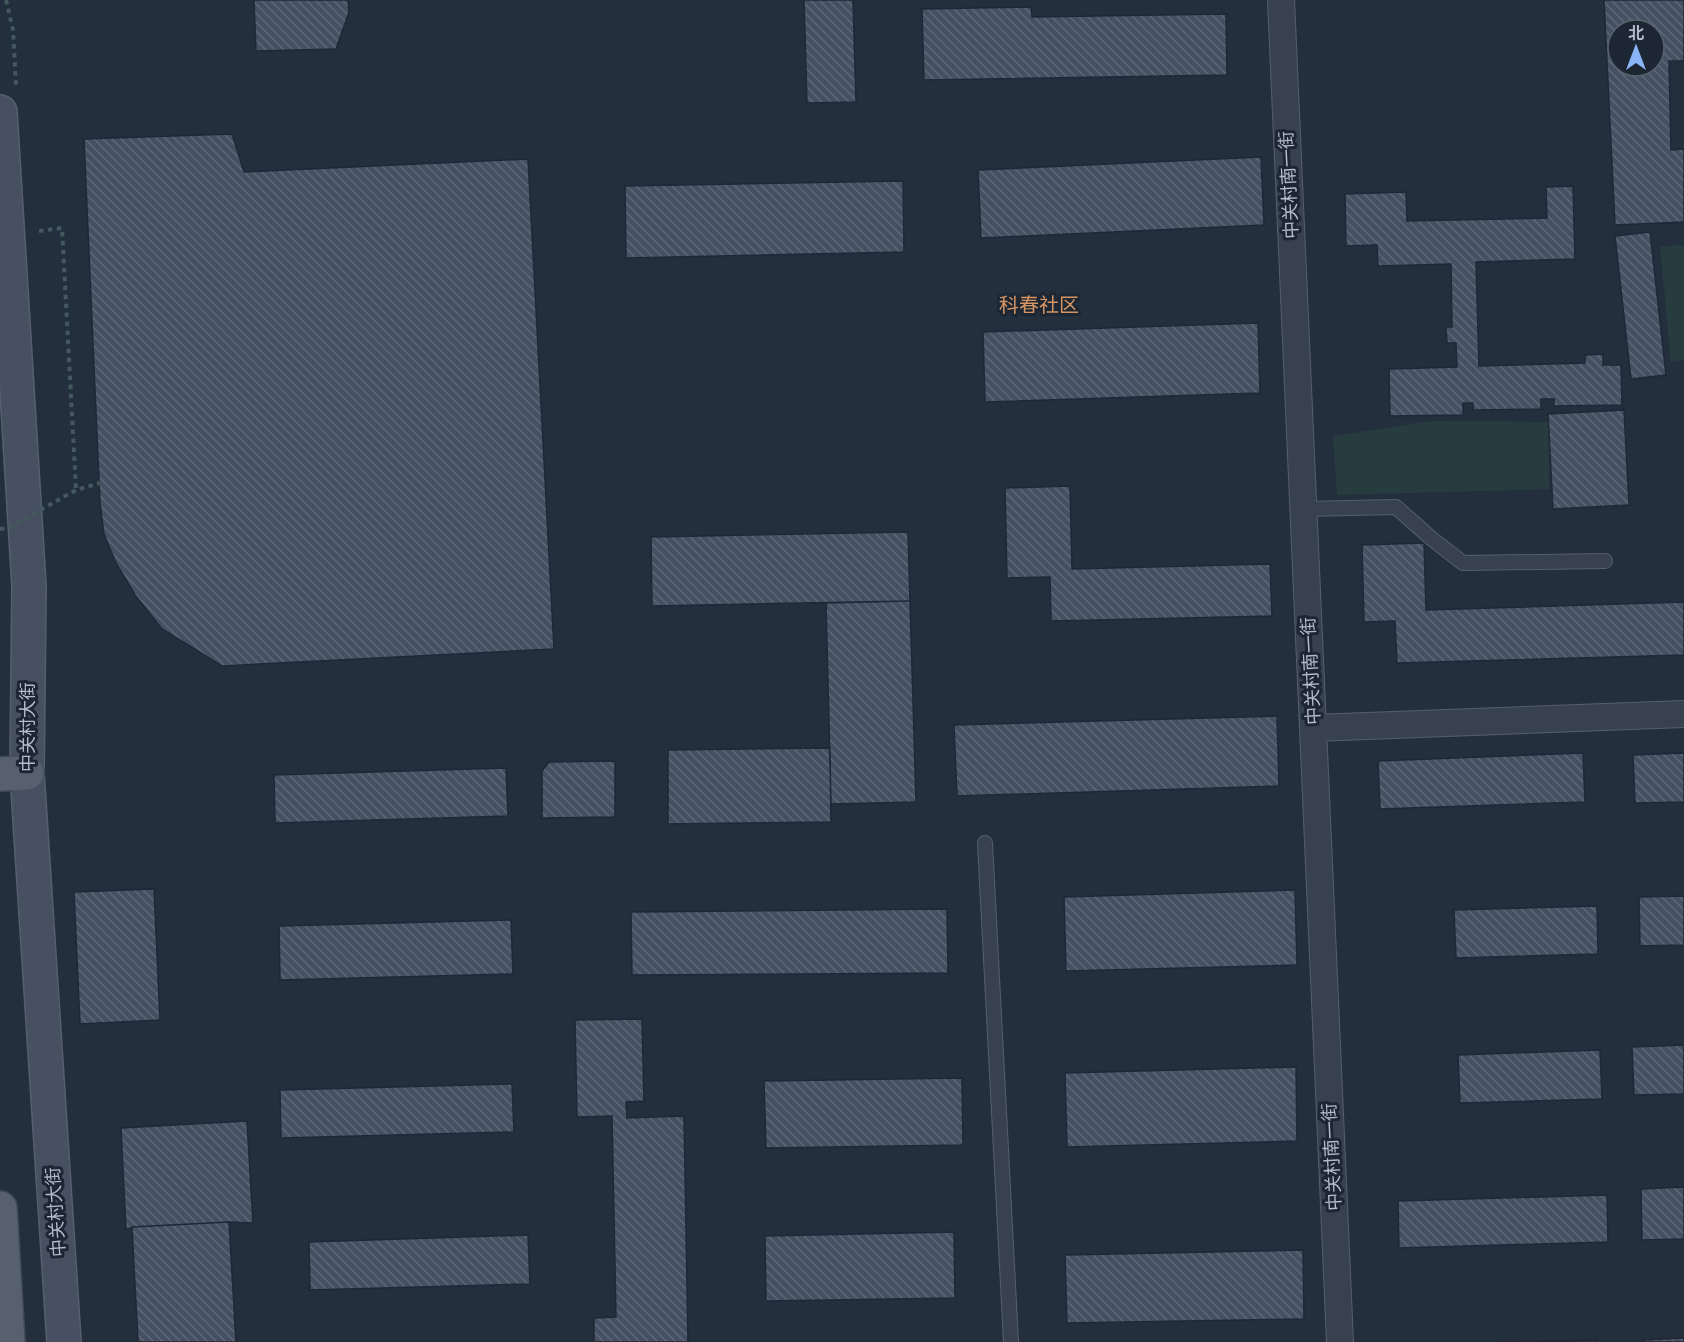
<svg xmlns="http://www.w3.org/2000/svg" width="1684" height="1342" font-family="Barlow,'Noto Sans SC',sans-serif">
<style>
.grass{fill:#263c3f}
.building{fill:url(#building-back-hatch);stroke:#1f2835;stroke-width:1.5;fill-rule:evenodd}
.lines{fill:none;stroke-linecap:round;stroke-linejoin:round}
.lane-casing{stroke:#565f6c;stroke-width:16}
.street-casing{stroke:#565f6c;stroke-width:28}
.secondary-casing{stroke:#565f6c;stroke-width:36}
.primary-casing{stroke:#414a57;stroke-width:36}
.path{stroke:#44595c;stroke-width:4;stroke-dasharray:4.5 4.5;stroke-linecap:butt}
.lane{stroke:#38414e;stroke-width:14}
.street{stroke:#38414e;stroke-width:26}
.secondary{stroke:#465061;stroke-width:33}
.primary{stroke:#56606e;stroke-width:33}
.path-bridge{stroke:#44595c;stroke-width:4;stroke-dasharray:4.5 4.5;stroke-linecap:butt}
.labels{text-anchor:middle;stroke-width:6;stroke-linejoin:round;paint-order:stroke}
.street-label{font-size:18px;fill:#b4bcc9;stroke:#1d2633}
.neighbourhood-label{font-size:20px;fill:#d59563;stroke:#1d2633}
</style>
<defs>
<pattern id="building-back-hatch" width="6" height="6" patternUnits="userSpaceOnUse" patternTransform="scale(1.5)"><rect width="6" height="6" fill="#455162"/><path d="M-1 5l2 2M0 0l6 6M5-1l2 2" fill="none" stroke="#5d6877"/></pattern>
</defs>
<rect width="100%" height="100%" fill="#242f3e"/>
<path class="grass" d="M1684,245V360L1671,362L1660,247Z
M1432,421L1549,422V489L1337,495L1333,436Z"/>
<path class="building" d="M254,0H348L349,12L336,49L256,51Z
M804,0H853L856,102L807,103Z
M1604,0H1684V61H1669L1671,150L1684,149V222L1615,225ZM1618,30H1654V66H1618Z
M1031,7L1032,17L1226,14L1227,75L924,80L922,9Z
M232,134L244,172L528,159L554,649L222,666L162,629L135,595L116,563L104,534L100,503L84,139Z
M1261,157L1264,225L981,238L978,170Z
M903,181L904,252L626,258L625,186Z
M1573,186L1575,259L1476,262L1479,366L1585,363V355L1603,354V365H1621L1622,405L1554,406V399H1541V409L1473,410V403H1463V415L1390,416L1389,369L1457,367L1456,343H1447L1446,327H1452L1451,264L1378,266L1377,245L1346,246L1345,194L1406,192L1407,221L1547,218L1546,187Z
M1650,232L1666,375L1631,379L1615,236Z
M1258,323L1260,393L985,402L983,332Z
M1624,410L1629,505L1553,509L1548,414Z
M1070,486L1072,569L1270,564L1272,616L1051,621L1050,577L1007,578L1005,488Z
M908,532L910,601L652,606L651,537Z
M1424,543L1426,610L1684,602V655L1397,663L1395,621L1364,622L1362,545Z
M910,601L916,802L831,804L826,603Z
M1277,716L1279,786L957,796L954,725Z
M830,748L831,822L668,824V750Z
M1583,753L1585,802L1380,809L1378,761Z
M1684,753V802L1635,803L1633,755Z
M615,761V817L542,818V771L549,762Z
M506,768L508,816L275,823L274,775Z
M154,889L160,1020L80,1024L74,892Z
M1295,890L1297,965L1066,971L1064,897Z
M1684,896V945L1640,946L1639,897Z
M1597,906L1598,954L1456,958L1454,910Z
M947,909L948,973L632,975L631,912Z
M511,920L513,974L280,980L279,926Z
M642,1019L644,1101L626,1102L627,1118L684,1116L688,1342H594V1318L616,1317L612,1116L577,1117L575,1020Z
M1684,1045V1094L1634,1095L1632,1047Z
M1600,1050L1602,1099L1460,1103L1458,1055Z
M1296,1067L1297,1141L1067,1147L1065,1073Z
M962,1078L963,1145L766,1148L764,1081Z
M512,1084L514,1132L281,1138L280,1090Z
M247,1121L253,1223L229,1222L132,1227L126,1230L121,1128Z
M1684,1187V1239L1642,1240L1641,1189Z
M1607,1195L1608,1242L1399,1248L1398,1201Z
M229,1222L236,1342H138L132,1227Z
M954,1232L955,1298L766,1301L765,1236Z
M528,1235L530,1284L310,1290L309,1242Z
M1303,1250L1304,1319L1067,1323L1065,1255Z
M1684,1338V1342H1644V1340Z
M1596,1340V1342H1497Z"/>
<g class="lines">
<g class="lane-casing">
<path id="lane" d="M1304,509L1396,507L1432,539L1463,563L1605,561
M985,843L1011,1342"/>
</g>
<g class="street-casing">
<path id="street" d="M1281,0L1340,1342
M1314,728L1684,714"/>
</g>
<g class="secondary-casing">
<path id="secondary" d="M0,112L29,586L27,773L64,1342"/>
</g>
<g class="primary-casing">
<path id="primary" d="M0,774L27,773
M0,1208L8,1342"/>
</g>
<path class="path" d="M6,0L13,30L16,86
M39,231L62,228L76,490"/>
<use href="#lane" class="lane"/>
<use href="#street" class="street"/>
<use href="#secondary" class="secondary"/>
<use href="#primary" class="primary"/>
<path class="path-bridge" d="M0,529L8,528L76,490L100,483"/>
</g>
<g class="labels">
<g class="street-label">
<text transform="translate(1289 185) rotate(-93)" y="6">中关村南一街</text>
<text transform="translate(1311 671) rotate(-93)" y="6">中关村南一街</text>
<text transform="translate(28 727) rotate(-90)" y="6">中关村大街</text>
<text transform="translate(1332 1157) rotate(-93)" y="6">中关村南一街</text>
<text transform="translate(56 1212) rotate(-94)" y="6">中关村大街</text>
</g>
<g class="neighbourhood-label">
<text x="1039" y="312">科春社区</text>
</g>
</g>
<g transform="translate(1636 48)"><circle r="28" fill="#1d2633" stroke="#59626f" stroke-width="1.5"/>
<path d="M0-4.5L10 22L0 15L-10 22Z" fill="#8ab4f8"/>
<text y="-9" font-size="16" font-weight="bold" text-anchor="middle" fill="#b4bcc9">北</text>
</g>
</svg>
